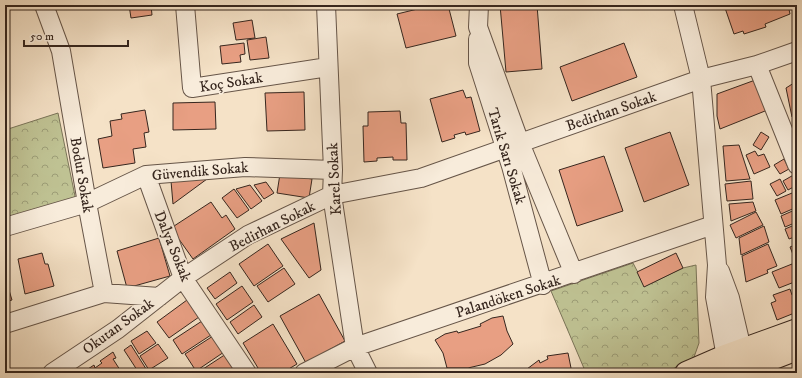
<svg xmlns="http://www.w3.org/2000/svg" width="802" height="378" font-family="'IM FELL DW Pica',serif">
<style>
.forest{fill:url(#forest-crowns);stroke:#7a7458}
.building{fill:#e89f83;stroke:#36261e}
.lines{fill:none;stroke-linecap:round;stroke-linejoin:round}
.minor-casing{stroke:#665548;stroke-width:20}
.major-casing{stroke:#36261e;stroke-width:24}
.minor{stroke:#f8ecdb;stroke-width:18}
.major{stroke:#f5e2c7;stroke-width:22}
.labels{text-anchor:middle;stroke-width:3.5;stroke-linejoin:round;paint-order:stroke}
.street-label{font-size:15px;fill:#36261e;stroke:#f8ecdb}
</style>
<defs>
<pattern id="forest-crowns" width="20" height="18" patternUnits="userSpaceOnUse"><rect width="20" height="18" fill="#bfc293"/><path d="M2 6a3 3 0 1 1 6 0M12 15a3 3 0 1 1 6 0" fill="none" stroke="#9c9d77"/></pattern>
</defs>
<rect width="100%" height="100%" fill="#f5e2c7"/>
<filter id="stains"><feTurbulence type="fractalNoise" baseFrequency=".005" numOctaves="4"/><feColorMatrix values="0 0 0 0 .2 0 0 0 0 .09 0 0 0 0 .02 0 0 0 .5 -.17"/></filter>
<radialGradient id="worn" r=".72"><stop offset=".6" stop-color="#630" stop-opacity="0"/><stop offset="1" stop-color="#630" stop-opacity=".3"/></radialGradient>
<path class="forest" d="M58,113L76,201L5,223V130Z
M633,263L645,286L683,268L696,265L699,343L693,360L663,373H586L551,291Z"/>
<path class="building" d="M129,5H151L152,15L131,18Z
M434,5H448L456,36L406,48L397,14Z
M500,5H537L542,69L506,72Z
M724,5H788L790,14L765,24L766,27L744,34L743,31L734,34Z
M252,20L255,38L236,40L233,23Z
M266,37L269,58L250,60L247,40Z
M244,43L245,54L240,55L241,62L222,64L220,46Z
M624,43L637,77L572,101L560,67Z
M758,79L770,109L720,129L717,116V94Z
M797,81V115L792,117L786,88Z
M463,90L466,98L471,97L480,131L466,135L465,132L454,135L455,138L442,142L430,99Z
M304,92L305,130L267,131L265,93Z
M215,102L216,129L173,130V103Z
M145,110L149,132L144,133L146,147L133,149L135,163L103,168L98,139L112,136L110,121L122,119L121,114Z
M400,111L401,123H406L407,160H393V157L377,158V161L364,162L363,126H368V112Z
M670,132L689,185L644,202L625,148Z
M761,132L769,137L761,150L753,145Z
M739,145L750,179L726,181L723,146Z
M755,151L758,156L764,154L770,167L754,174L746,155Z
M604,156L623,211L577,226L559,170Z
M784,159L789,169L780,174L774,165Z
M207,173V179L173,204L171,181Z
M797,173V185L788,190L783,181Z
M280,174L312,179L309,198L277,193Z
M780,179L786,191L777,196L770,184Z
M751,181L753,199L727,201L725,184Z
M266,182L274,193L264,199L254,185Z
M250,185L262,201L251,209L236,189Z
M234,189L249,210L237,218L222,198Z
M797,191V207L781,214L775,200Z
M211,202L222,218L226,215L235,229L193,259L171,228Z
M753,202L756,211L731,221L729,204Z
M797,209V222L785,227L781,216Z
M756,212L763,225L736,238L730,225Z
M314,223L321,270L309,278L281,239Z
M797,224V236L789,239L785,229Z
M764,226L769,242L741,255L739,238Z
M159,238L170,276L127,288L117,251Z
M268,244L283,266L254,286L239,264Z
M768,244L777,266L767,270L768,273L746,282L742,256Z
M797,244V261L796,262L790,247Z
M42,253L45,264H48L54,286L25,294L18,259Z
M676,253L683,268L644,287L637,272Z
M792,264L797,281L779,288L772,272Z
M284,268L295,284L268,302L257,286Z
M230,272L237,283L215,299L207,288Z
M5,277L12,300L5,302Z
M242,286L253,302L227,320L216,304Z
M790,289L792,295L797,293V312L777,320L771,303L776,301L773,295Z
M319,294L345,341L306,363L280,316Z
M187,300L199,317L169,338L157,322Z
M254,305L262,317L238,334L230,322Z
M503,316L507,331L513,344L501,355L485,364L468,368H447L443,353L435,340L445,334L457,331L458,333L481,326L480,324L492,318Z
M202,321L211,335L182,354L173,340Z
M273,324L297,364L282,373H261L243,343Z
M147,331L156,343L139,354L131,341Z
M213,336L224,352L196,371L185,354Z
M158,344L168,358L149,370L140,356Z
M131,345L148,372L146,373H139L124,350Z
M113,352L116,358L113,359L122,373H82L94,365L95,368L102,363L100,361Z
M568,353L571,368L574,373L523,372L539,360L540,363L548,359L547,356Z
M226,354L238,372L236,373H197Z
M355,369L357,373H346Z"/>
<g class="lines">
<g class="minor-casing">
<path id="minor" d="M44,5L61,51L87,203L104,293L159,297
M185,5L192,88L328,67
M326,5L333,170L332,195L355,347L368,373
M479,5L478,27L520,143L574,274
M683,5L701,79L717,265L715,297L728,368
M478,39V63L511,166L543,285
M757,65L797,165
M146,175L183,278L247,373
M5,227L87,203L146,175L245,167L333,170
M720,271L730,298L745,362
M5,324L104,293
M52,373L118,329L183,278L248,235L332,195L421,178L701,79L757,65L797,51
M304,373L355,347L713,225"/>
</g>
<g class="major-casing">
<path id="major" d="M686,373L725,356L797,330
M735,373L797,349"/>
</g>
<use href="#minor" class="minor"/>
<use href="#major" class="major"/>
</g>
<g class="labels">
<g class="street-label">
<text transform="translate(231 82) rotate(-9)" y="5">Koç Sokak</text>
<text transform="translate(611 111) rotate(-19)" y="5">Bedirhan Sokak</text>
<text transform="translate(507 156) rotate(73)" y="5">Tarık Sarı Sokak</text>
<text transform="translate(200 171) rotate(-5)" y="5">Güvendik Sokak</text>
<text transform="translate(82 175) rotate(80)" y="5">Bodur Sokak</text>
<text transform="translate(334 179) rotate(-93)" y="5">Karel Sokak</text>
<text transform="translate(272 226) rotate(-27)" y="5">Bedirhan Sokak</text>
<text transform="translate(173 246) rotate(68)" y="5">Dalya Sokak</text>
<text transform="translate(508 296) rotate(-18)" y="5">Palandöken Sokak</text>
<text transform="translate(118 326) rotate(-36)" y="5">Okutan Sokak</text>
</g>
</g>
<rect width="802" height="378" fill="none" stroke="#f5e2c7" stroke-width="20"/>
<rect x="6" y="6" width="790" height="366" fill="none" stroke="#36261e" stroke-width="2"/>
<rect x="10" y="10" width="782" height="358" fill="none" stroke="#36261e"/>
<path d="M24 40v6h104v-6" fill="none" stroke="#36261e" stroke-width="2"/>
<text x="30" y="40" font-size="12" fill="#36261e" stroke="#f8ecdb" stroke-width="3" paint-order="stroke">50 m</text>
<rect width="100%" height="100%" filter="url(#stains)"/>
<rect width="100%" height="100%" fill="url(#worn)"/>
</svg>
